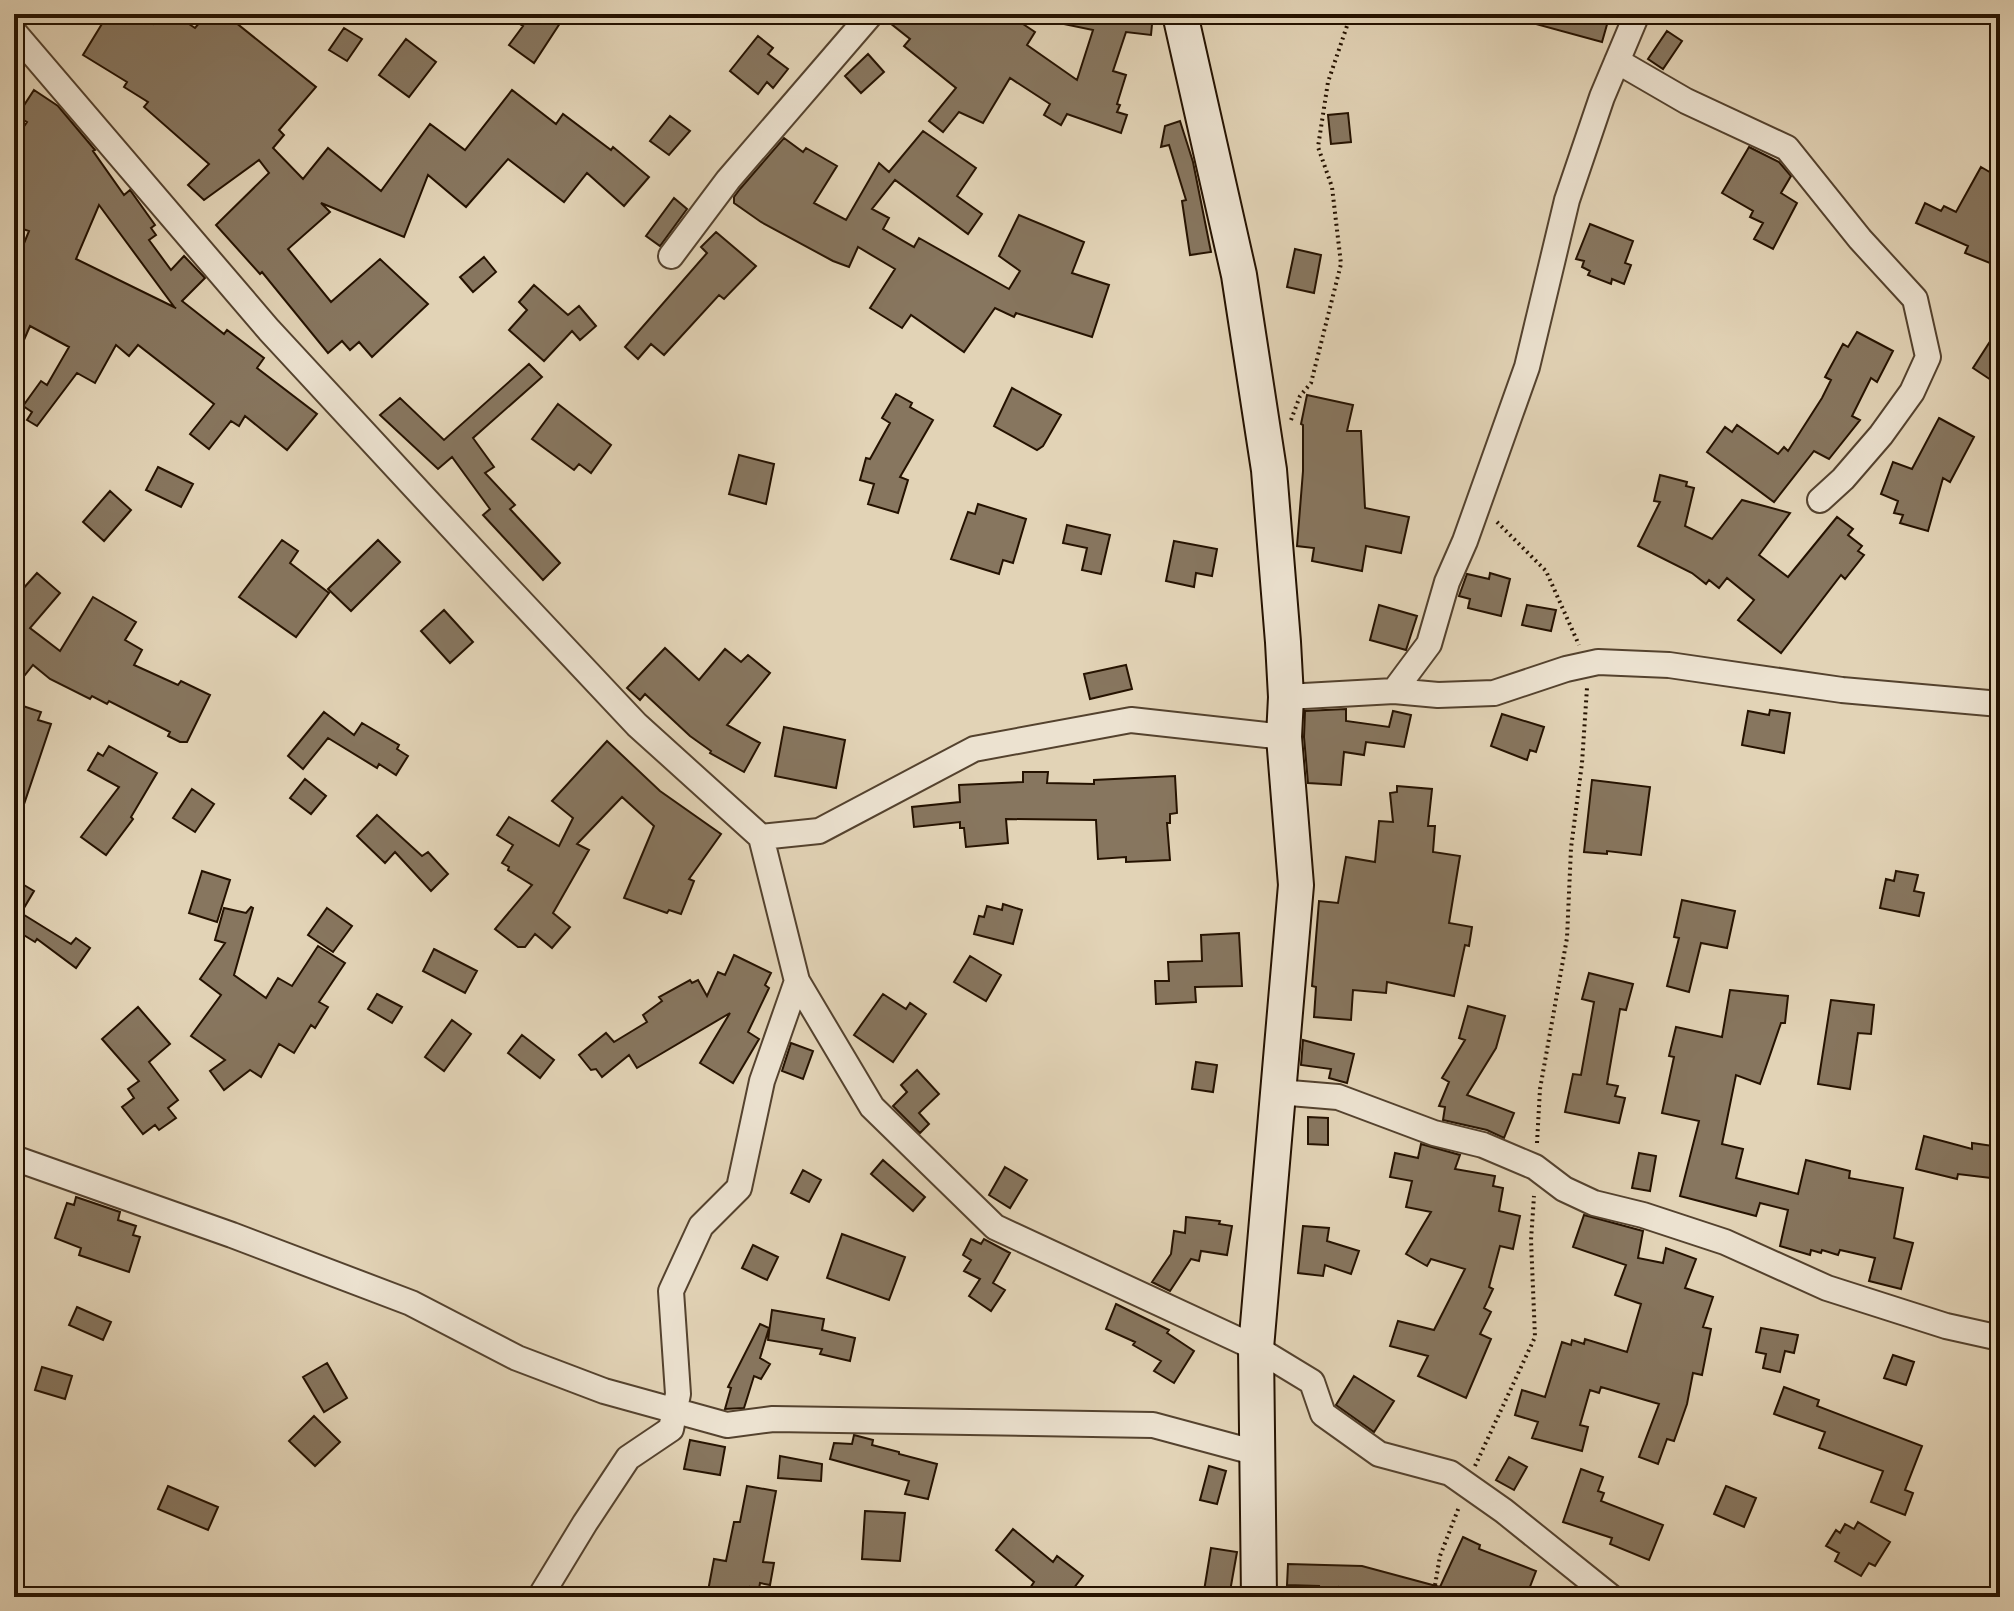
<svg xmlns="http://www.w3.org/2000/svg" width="2014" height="1611" font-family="'Old Standard TT',serif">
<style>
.building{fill:#87765f;stroke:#251200;stroke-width:2;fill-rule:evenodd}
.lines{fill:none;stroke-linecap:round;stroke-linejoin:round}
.street-casing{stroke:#54422e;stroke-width:28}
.secondary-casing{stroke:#251200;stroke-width:38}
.path{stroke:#251200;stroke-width:4;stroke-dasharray:2 4;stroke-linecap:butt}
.street{stroke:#ece2d0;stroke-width:24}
.secondary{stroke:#ece2d0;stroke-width:34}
</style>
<rect width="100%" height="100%" fill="#e2d3b6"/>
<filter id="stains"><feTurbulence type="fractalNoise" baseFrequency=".0025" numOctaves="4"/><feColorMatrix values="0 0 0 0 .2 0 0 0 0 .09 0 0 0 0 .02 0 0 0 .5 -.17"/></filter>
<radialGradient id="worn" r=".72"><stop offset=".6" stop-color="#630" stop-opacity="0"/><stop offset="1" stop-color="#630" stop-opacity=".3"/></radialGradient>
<path class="building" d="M108,14H137L153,24L160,14H174L195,28L207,14H225L316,87L279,130L284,135L273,148L303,179L328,148L381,191L430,124L465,150L512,90L556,124L563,114L611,150L613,147L649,177L624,206L587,173L564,202L508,159L466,207L428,175L404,237L321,203L330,212L288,249L331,302L380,259L428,304L372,357L359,342L350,350L342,341L328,353L262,272L260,274L216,225L269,173L259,160L204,200L188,185L209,164L144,107L148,102L124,87L127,82L83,55Z
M503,14H566L534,63L509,45L523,26Z
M886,14H1008L1035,32L1027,45L1077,80L1093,30L1054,22L1055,14H1153L1151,35L1126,32L1113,71L1126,75L1117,104L1120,105L1117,112L1127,115L1121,133L1067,114L1061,125L1044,115L1050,104L1010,78L983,123L959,112L943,132L929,121L956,88L904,46L910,39L885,19Z
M1521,14H1610L1602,42L1521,20Z
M344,28L362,39L347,61L329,50Z
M1667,31L1682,41L1663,69L1648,59Z
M758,36L773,48L768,54L788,69L773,88L767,82L758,94L730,71Z
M406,39L436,62L409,97L379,75Z
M868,54L884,72L861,93L845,76Z
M34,90L58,106L95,150L93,151L124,195L130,190L155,225L151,228L156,235L149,240L171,270L184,256L205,278L182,301L224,334L227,330L264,358L257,368L317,414L287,450L245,416L239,426L231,421L209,449L190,434L214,404L138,345L129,356L116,345L95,383L77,373L37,426L27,420L32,412L23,406L41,381L47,385L69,347L30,326L14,363V268L29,231L14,226V141L27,122L17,116ZM99,205L175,308H176L76,259Z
M1348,113L1351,142L1331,144L1328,115Z
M670,116L690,131L669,155L650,141Z
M1180,121L1193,162L1211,252L1190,255L1182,201L1186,200L1169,145L1161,147L1165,126Z
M923,131L976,168L957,196L982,214L968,234L895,180L872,209L889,218L883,229L914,247L919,238L1009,289L1020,271L999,256L1019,215L1084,242L1072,273L1109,285L1092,337L1016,313L1014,317L995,308L964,352L911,315L902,328L870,308L895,269L858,247L849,267L833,261L761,222L734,203V197L740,189L784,138L803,152L806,148L837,166L814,203L846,220L879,163L889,172Z
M1749,147L1779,162L1791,176L1781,193L1797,203L1773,249L1754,239L1763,223L1750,217L1753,211L1722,193Z
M1981,167L2000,178V267L1965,253L1968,246L1916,223L1925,203L1941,211L1944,206L1956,212Z
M674,198L687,209L660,246L646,236Z
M1590,224L1633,241L1625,263L1631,265L1624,284L1612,279L1611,284L1588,275L1590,271L1582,267L1584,261L1576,259Z
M716,232L756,266L724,299L719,295L664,355L651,344L638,359L625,347L707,253L701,247Z
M1295,249L1321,255L1314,293L1287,287Z
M484,257L496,272L473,292L460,277Z
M534,285L568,315L579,306L596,326L580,340L572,331L544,361L509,330L527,310L519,302Z
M2000,326V386L1973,368Z
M1857,332L1893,351L1877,382L1871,378L1852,416L1860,420L1829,459L1814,451L1774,502L1707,452L1725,427L1732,432L1737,425L1778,454L1784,447L1788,451L1822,398L1831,380L1825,377L1843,344L1848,347Z
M529,364L542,377L473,438L494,467L485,473L515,505L510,509L560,563L543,580L483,515L490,509L452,457L438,469L380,415L400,398L444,440Z
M1012,388L1061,415L1043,446L1037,450L994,426Z
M896,394L912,403L910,407L933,420L900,477L908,480L898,513L868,504L874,484L860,480L866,458L870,459L890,423L882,418Z
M1307,395L1353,405L1347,431H1361L1365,508L1409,517L1401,553L1366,546L1362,571L1312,561L1314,548L1297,546L1303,471V425L1301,424Z
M558,404L611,445L591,473L579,464L574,470L532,439Z
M1939,418L1974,437L1950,482L1943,478L1928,531L1900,523L1903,515L1894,513L1898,501L1881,494L1893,462L1912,469Z
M739,455L774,464L766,504L729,494Z
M158,467L193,484L181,507L146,490Z
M1660,475L1687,482L1686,486L1694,488L1685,526L1712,539L1742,500L1790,513L1759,555L1788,577L1837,517L1853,529L1848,535L1862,546L1858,551L1864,555L1845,579L1841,575L1781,653L1738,620L1754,600L1727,578L1719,588L1709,580L1706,584L1692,573L1638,546L1660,502L1654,501Z
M110,491L131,510L104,541L83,522Z
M978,504L1026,519L1013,563L1003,560L999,574L951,559L968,512L975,514Z
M1067,525L1110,535L1101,574L1082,570L1087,548L1063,543Z
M282,540L298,551L290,563L329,593L296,637L239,597Z
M378,540L400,562L351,611L328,589Z
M1174,541L1217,549L1212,576L1196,573L1194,587L1166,581Z
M37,573L60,593L30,628L60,651L93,597L136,622L125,640L142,650L134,665L178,685L181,681L210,695L187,742H180L168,736L170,732L109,701L107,704L92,696L90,699L50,679L33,665L25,675L14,667V599Z
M1490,573L1510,579L1501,616L1468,608L1470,599L1459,596L1467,574L1489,579Z
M1379,605L1417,616L1406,650L1370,640Z
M1527,605L1556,610L1551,631L1522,625Z
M444,610L473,642L450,663L421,631Z
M665,648L699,680L725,649L741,662L748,655L770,673L727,725L760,743L744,772L710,753L711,751L690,736L645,694L640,700L627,688Z
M1126,665L1132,689L1090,699L1084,674Z
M23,706L41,712L38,720L51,724L17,825H14V731Z
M1346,709V721L1389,727L1393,711L1411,715L1404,747L1366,742L1364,755L1344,752L1341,785L1308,783L1304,737L1305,711Z
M1770,710L1790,713L1784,753L1742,745L1748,711L1769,715Z
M324,712L354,735L362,723L399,745L397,749L408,756L396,775L379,764L377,768L328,738L303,769L288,756Z
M1502,714L1544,727L1536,752L1530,750L1527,760L1491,746Z
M784,727L845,740L836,788L775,776Z
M607,741L660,791L721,834L689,879L694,881L681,914L669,910L667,913L624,898L654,826L622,797L577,844L589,850L553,913L570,927L552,948L535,934L525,947H518L495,929L532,885L508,870L509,867L502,863L513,845L497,835L509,817L559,846L573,818L552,801Z
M109,746L157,773L131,817L133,819L106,855L81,837L119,787L88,770L98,753L103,756Z
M1023,772H1048L1047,783L1094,784V780L1175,776L1177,813L1170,814V823H1167L1170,860L1126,862V857L1098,859L1096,820L1006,819L1008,843L966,847L964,828H960V822L914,827L912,807L960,802L959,785L1023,782Z
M305,779L326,796L311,814L290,798Z
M1592,780L1650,787L1641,855L1607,851V854L1584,852Z
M1397,786L1432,789L1428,826H1435L1433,852L1460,856L1449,923L1472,927L1469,946L1465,945L1454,996L1387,982L1386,993L1353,990L1351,1020L1314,1017L1316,987L1312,986L1319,901L1338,903L1346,857L1375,862L1379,821L1393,822L1390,793L1397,792Z
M192,789L214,804L195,832L173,818Z
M377,815L422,856L428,852L448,874L431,891L395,852L385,863L357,836Z
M202,871L230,880L217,922L189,913Z
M1896,871L1918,875L1914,891L1924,893L1919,916L1880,908L1886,879L1894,881Z
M14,879L34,891L21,913L71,944L76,938L90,948L76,968L37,939L35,942L14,929Z
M1682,900L1735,911L1727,948L1701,943L1689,992L1667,986L1679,938L1674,937Z
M1003,904L1022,910L1013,944L974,934L979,916L984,917L987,906L1002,910Z
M251,907L253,908L234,975L266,998L278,978L292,986L318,946L345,963L319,1002L328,1007L315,1028L311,1025L294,1053L279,1044L261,1077L250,1070L224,1090L210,1071L225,1060L191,1036L221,995L200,979L225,943L215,940L224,908L246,913Z
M327,908L352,926L333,952L308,935Z
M1239,933L1242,986L1195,987L1196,1002L1156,1004L1155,981H1169L1168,962L1202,961L1201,935Z
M434,949L477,971L465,993L423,971Z
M734,955L771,973L765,985L769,988L748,1032L759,1039L733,1083L700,1063L730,1013L637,1068L629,1055L602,1077L596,1069L591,1070L579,1055L606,1033L614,1042L647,1022L643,1015L662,1001L659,997L690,980L692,983L698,980L707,996L718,972L725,975Z
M970,956L1001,975L986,1001L954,982Z
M1589,973L1633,984L1626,1010L1620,1009L1607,1084L1618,1086L1615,1096L1625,1098L1619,1123L1565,1112L1573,1074L1581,1075L1594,1002L1582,999Z
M1730,990L1788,996L1785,1023H1781L1760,1084L1736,1075L1722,1144L1743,1149L1736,1178L1798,1194L1806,1160L1850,1171L1849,1178L1903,1188L1894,1238L1913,1243L1901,1289L1869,1281L1875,1258L1840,1250L1838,1255L1822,1250L1821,1253L1811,1250L1810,1255L1780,1246L1788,1210L1760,1203L1756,1216L1680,1196L1699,1121L1662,1113L1674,1057L1669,1056L1676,1027L1722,1037Z
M377,994L402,1007L392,1023L368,1009Z
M883,994L906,1009L910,1003L926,1014L893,1062L854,1035Z
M1831,1000L1874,1005L1871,1034L1858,1033L1850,1089L1818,1084Z
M1468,1006L1505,1016L1496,1048L1467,1095L1514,1113L1504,1138L1487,1130L1443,1120L1445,1107L1439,1106L1449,1082L1442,1078L1465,1040L1459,1038Z
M138,1007L170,1044L149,1062L178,1100L168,1108L176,1118L159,1130L155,1125L143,1134L122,1107L134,1098L128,1089L139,1081L102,1039Z
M452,1020L471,1034L444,1071L425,1057Z
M522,1035L554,1060L540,1078L508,1053Z
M1303,1040L1354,1054L1347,1083L1329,1078L1331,1069L1301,1065Z
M791,1043L813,1051L803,1079L782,1071Z
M1196,1062L1217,1065L1213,1092L1192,1089Z
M917,1070L939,1094L919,1113L929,1124L920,1133L893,1106L907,1092L901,1085Z
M1308,1117L1328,1118V1145L1308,1144Z
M1924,1136L1972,1149V1143L2000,1147V1179L1958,1174L1957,1179L1916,1169Z
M1421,1144L1460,1155L1455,1169L1495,1176L1493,1186L1503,1188L1499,1211L1520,1216L1513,1249L1500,1246L1489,1287L1493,1289L1484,1308L1491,1312L1480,1334L1491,1339L1466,1398L1418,1376L1428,1356L1390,1346L1398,1321L1434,1330L1465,1269L1431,1259L1427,1266L1406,1254L1431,1212L1406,1207L1412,1181L1390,1177L1395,1153L1418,1158Z
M1639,1153L1656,1156L1650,1191L1632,1188Z
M883,1160L925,1197L913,1211L871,1174Z
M1005,1167L1027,1180L1010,1208L989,1195Z
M803,1170L821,1180L809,1202L791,1193Z
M76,1197L120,1212L118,1220L136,1226L133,1235L140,1237L129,1272L79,1255L81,1248L55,1238L67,1203L74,1205Z
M1584,1215L1643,1231L1638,1258L1663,1263L1666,1248L1696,1259L1685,1288L1713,1297L1703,1327L1711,1329L1702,1375L1693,1373L1687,1404L1674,1441L1667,1439L1658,1464L1639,1457L1659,1404L1601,1387L1599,1393L1590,1390L1580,1425L1588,1427L1582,1451L1532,1438L1538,1422L1515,1415L1522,1390L1545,1397L1562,1342L1571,1345L1572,1340L1584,1344L1585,1339L1627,1352L1641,1304L1615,1295L1626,1265L1573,1247Z
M1186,1217L1220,1221L1219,1224L1232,1226L1227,1255L1201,1251L1199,1261L1191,1259L1170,1291L1152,1282L1171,1254L1174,1231L1185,1233Z
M1303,1226L1329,1228L1327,1241L1359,1251L1351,1274L1325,1265L1323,1276L1298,1273Z
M842,1234L905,1257L889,1300L827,1278Z
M971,1239L981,1244L984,1239L1010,1253L993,1283L1005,1290L991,1311L969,1296L980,1279L964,1271L971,1260L963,1255Z
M753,1245L778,1257L767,1280L742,1268Z
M1116,1304L1169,1330L1167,1333L1194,1351L1174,1383L1154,1371L1161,1361L1133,1345L1135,1342L1106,1329Z
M77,1307L111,1322L103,1340L69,1325Z
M772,1310L824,1319L822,1330L855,1338L850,1361L820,1354L822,1349L768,1340Z
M760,1324L769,1328L760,1358L770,1364L761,1379L754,1376L744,1408L725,1409L731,1388L728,1387Z
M1761,1328L1798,1335L1794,1353L1785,1351L1780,1372L1763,1368L1766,1354L1756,1352Z
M1893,1355L1914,1362L1906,1385L1884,1378Z
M327,1363L347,1398L324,1412L303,1377Z
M42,1367L72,1376L65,1399L35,1390Z
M1354,1376L1394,1401L1374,1432L1336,1405Z
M1784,1387L1819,1400L1817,1406L1922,1446L1905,1490L1913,1493L1905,1515L1871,1502L1883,1471L1819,1448L1825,1432L1774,1414Z
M314,1416L340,1442L315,1466L289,1441Z
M854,1435L873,1440L872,1445L899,1452V1454L937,1464L928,1499L905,1494L909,1481L830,1459L834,1443L852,1444Z
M690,1440L725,1447L720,1475L684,1469Z
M780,1456L822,1464L821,1481L778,1478Z
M1509,1457L1527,1467L1514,1490L1496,1480Z
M1209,1466L1226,1471L1217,1504L1200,1500Z
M1581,1469L1603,1477L1598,1491L1604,1493L1601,1501L1663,1525L1649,1560L1610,1544L1612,1538L1563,1522Z
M168,1486L218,1507L208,1530L158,1509Z
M747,1486L776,1491L763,1562L774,1563L770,1585L760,1583L759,1589L750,1587L748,1597H718L719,1593L708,1591L714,1559L726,1561L734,1522H740Z
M1726,1486L1756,1498L1744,1527L1714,1514Z
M865,1511L905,1513L900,1561L862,1559Z
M1858,1522L1890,1542L1875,1566L1869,1563L1861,1576L1835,1561L1839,1553L1826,1546L1836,1530L1840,1533L1845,1524L1854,1529Z
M1013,1529L1053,1562L1057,1556L1083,1576L1067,1597H1024L1034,1582L996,1550Z
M1463,1537L1480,1545L1479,1549L1536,1571L1526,1597H1375L1339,1587L1337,1597H1318L1319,1586L1287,1585L1288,1564L1362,1566L1440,1587Z
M1211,1548L1237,1552L1229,1597H1203Z"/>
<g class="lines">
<g class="street-casing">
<path id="street" d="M14,32L269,330L495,574L637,725L761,837L797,981L872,1107L995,1227L1256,1348L1312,1382L1323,1414L1379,1454L1450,1473L1504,1511L1611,1597
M1617,61L1686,101L1787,148L1860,239L1915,299L1928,357L1912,392L1881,435L1843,479L1820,500
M671,256L728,180L871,14
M1394,691L1429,644L1447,582L1465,541L1527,367L1567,200L1602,97L1637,14
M1286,697L1394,691L1438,695L1494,693L1566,669L1598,662L1669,665L1842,690L2000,704
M761,837L819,831L974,749L1131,720L1284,737
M1278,1092L1338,1097L1434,1133L1483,1145L1535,1167L1564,1189L1594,1203L1643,1215L1725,1242L1827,1288L1946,1326L2000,1338
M14,1158L232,1235L411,1303L517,1358L604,1391L727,1425L773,1419L1153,1425L1257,1453
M540,1597L585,1523L628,1458L671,1429L678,1394L671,1291L701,1226L739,1188L762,1081L797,981"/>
</g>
<g class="secondary-casing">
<path id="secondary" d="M1180,14L1239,275L1269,470L1283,642L1286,697L1284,737L1296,885L1256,1348L1259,1597"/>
</g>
<path class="path" d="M1291,420L1300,396L1311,383L1341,264L1332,187L1318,147L1328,82L1351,14
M1497,522L1546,571L1579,645
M1537,1143L1540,1089L1567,938L1571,848L1582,763L1587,688
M1475,1466L1535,1337L1531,1240L1534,1196
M1433,1597L1440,1556L1459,1507"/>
<use href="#street" class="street"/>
<use href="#secondary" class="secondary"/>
</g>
<rect width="2014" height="1611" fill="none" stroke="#e2d3b6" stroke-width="48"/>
<rect x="16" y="16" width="1982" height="1579" fill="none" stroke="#251200" stroke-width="4"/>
<rect x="24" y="24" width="1966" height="1563" fill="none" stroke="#251200" stroke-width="2"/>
<rect width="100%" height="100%" filter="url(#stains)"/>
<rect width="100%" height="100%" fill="url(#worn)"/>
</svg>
